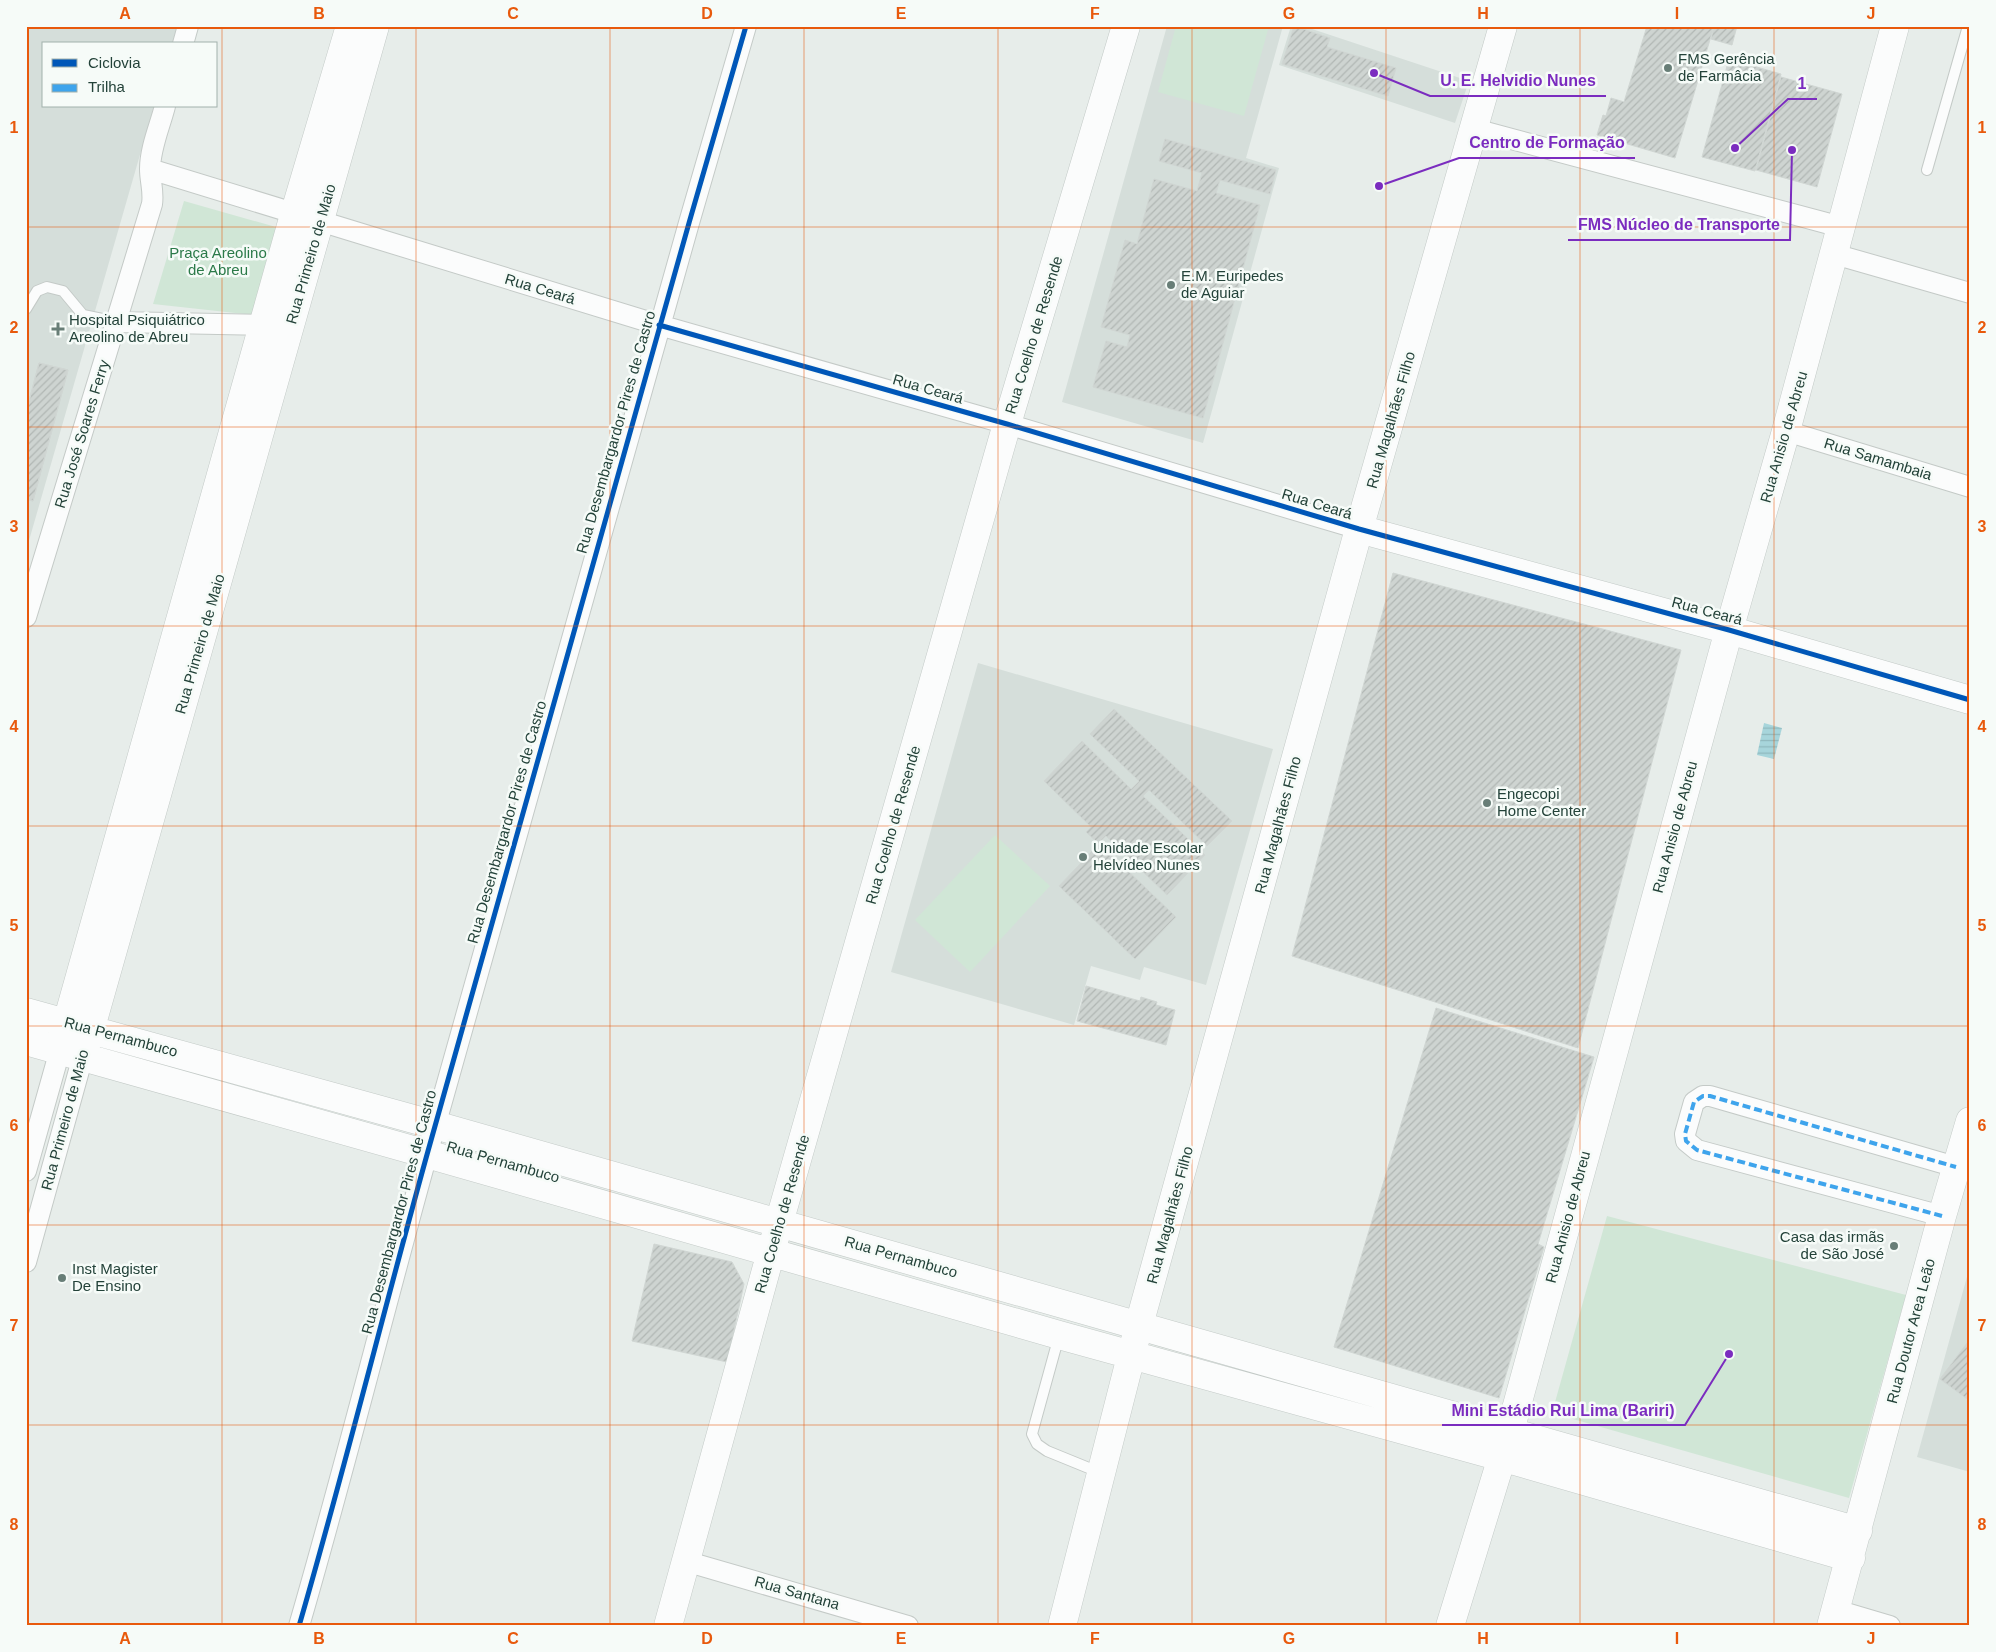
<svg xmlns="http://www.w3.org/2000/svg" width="1996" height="1652" font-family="Helvetica,sans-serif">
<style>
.built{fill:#d5deda}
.green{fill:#d0e6d6}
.water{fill:url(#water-rules)}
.building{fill:url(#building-hatch);stroke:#d0d6d3}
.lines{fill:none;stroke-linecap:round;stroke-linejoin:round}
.lane-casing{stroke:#c4cac7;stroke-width:12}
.street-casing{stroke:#c4cac7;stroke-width:22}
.secondary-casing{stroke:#c3cac7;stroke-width:29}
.lane{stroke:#fbfcfc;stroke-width:10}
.street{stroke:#fbfcfc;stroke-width:20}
.secondary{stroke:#fbfcfc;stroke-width:28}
.quiet{stroke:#3ea4ec;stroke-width:4;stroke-dasharray:8 4;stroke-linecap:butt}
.cycleway-casing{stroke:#f6fbf8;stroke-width:8}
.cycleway{stroke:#0057b8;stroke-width:5}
.grid{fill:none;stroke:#e8590c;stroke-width:1;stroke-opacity:0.55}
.poi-dot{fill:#687e77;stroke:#f6fbf8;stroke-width:2}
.labels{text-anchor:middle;stroke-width:5;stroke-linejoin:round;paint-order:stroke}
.poi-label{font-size:15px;fill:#234239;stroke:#f6fbf8;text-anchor:start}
.park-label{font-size:15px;fill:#2b7a49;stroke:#f6fbf8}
.street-label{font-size:15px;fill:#234239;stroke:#f6fbf8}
.leader{fill:none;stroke:#7b2cbf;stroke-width:2}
.callout-dot{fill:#7b2cbf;stroke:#f6fbf8;stroke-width:2}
.callout-label{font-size:16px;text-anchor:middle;font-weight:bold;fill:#7b2cbf;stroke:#f6fbf8;stroke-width:5;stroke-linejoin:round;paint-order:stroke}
.neatline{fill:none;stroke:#e8590c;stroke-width:2}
.grid-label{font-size:16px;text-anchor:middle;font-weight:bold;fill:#e8590c}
</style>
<defs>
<pattern id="water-rules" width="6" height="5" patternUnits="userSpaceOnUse" patternTransform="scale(1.25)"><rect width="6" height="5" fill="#a7d5db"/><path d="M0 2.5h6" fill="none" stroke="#8fb8bd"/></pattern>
<pattern id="building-hatch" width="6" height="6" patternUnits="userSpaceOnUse" patternTransform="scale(1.25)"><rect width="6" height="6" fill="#ced4d1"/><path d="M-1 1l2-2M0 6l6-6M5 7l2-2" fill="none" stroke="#b1b7b4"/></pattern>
</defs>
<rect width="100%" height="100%" fill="#e7edea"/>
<path class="built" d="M26,26H177L172,44H44V106H154L26,551Z
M1167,26H1283L1246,158L1279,168L1203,443L1062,402Z
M1291,26H1303L1469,81L1455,123L1279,65Z
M978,663L1273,749L1206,985L1144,967L1140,980L1091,966L1074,1025L891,972Z
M1970,1266V1472L1917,1457Z"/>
<path class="green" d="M1176,26H1269L1244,116L1158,92Z
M184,201L290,231L262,316L153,304Z
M995,835L1050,886L970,972L915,920Z
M1607,1216L1906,1295L1849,1498L1552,1413Z"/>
<path class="water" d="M1764,723L1782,728L1774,759L1757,755Z"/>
<path class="building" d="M1294,26L1330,38L1327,47L1396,68L1388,96L1282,64Z
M1647,26H1714L1675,158L1597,135L1603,115L1606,116L1611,98L1624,102Z
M1714,26H1737L1732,45L1711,39Z
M1729,59L1781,74L1755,171L1702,157Z
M1781,77L1842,94L1817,187L1756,170Z
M1165,139L1276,170L1270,194L1220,180L1216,193L1260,205L1203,418L1093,387L1106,341L1127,347L1130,335L1101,327L1125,240L1137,244L1154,179L1197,191L1202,173L1159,161Z
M39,363L68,370L33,501L26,499V413Z
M39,363L68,370L33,501L26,499V413Z
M1393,573L1681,650L1578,1048L1292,956Z
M1114,709L1232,821L1207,846L1149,790L1143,796L1205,855L1167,895L1106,836L1099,843L1176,917L1135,959L1059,886L1099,844L1086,832L1091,827L1044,781L1082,741L1131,789L1139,781L1090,734Z
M1086,986L1140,1001L1141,997L1157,1002L1156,1005L1175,1010L1166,1045L1077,1021Z
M1436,1008L1594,1057L1538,1244L1544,1247L1499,1398L1334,1347Z
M654,1244L732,1262L744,1284L727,1362L632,1341Z
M1970,1339V1401L1940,1379Z"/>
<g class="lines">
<g class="lane-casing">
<path id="lane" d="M1927,170L1968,26
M26,309L37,291L47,287L63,291L83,315L117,322
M1059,1336L1032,1434L1037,1444L1047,1451L1101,1473"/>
</g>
<g class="street-casing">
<path id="street" d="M183,44L188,26
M1474,129L1841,227
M150,169L659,325L1007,424L1359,529
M1834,254L1970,293
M117,322L275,325
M1786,431L1970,487
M26,617L152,204C154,192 150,181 150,169C150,148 160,126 165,106
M26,1171L60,1050
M1942,1216L1697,1150L1686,1141L1685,1134L1694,1102L1703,1096H1710L1956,1167
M26,1262L83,1056
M685,1561L908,1626
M1836,1610L1890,1626
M299,1626C345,1468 384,1309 428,1151C532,775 637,400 746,26"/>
</g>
<g class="secondary-casing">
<path id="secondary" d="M1359,529L1729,630L1970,700
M26,1012L435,1125L1858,1531
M62,1040L294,215L350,26
M26,1041L427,1154L1059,1335L1501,1457L1851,1558
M86,1045L375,26
M668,1626L779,1223L1007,424L1126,26
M1062,1626L1139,1325L1359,529L1503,26
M1450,1626L1510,1431L1729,630L1786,431L1895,26
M1831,1626L1942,1216L1970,1121"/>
</g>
<use href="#lane" class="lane"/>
<use href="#street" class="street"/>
<use href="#secondary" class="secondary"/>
<path class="quiet" d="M1942,1216L1697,1150L1686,1141L1685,1134L1694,1102L1703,1096H1710L1956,1167"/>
<g class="cycleway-casing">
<path id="cycleway" d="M659,325L1007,424L1359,529L1729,630L1970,700
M299,1626C345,1468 384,1309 428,1151C532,775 637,400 746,26"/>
</g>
<use href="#cycleway" class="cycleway"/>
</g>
<path class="grid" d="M222,26V1626M416,26V1626M610,26V1626M804,26V1626M998,26V1626M1192,26V1626M1386,26V1626M1580,26V1626M1774,26V1626M26,227H1970M26,427H1970M26,626H1970M26,826H1970M26,1026H1970M26,1225H1970M26,1425H1970"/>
<g class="poi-dot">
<circle cx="1668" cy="68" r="5"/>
<circle cx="1171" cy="285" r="5"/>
<path d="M55.5 321.5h5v5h5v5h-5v5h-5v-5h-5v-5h5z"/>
<circle cx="1487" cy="803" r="5"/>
<circle cx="1083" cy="857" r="5"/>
<circle cx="1894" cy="1246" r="5"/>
<circle cx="62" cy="1278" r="5"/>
</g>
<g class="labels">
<g class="poi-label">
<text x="1678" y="64">FMS Gerência<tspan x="1678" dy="17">de Farmâcia</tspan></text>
<text x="1181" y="281">E.M. Euripedes<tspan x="1181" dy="17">de Aguiar</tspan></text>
<text x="69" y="325">Hospital Psiquiátrico<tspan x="69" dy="17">Areolino de Abreu</tspan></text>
<text x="1497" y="799">Engecopi<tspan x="1497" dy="17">Home Center</tspan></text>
<text x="1093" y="853">Unidade Escolar<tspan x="1093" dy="17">Helvídeo Nunes</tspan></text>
<text x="1884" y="1242" text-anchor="end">Casa das irmãs<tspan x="1884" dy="17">de São José</tspan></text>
<text x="72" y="1274">Inst Magister<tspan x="72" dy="17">De Ensino</tspan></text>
</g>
<g class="park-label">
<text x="218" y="258">Praça Areolino<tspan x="218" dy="17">de Abreu</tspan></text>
</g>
<g class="street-label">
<text transform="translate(311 254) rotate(-74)" y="5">Rua Primeiro de Maio</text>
<text transform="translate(540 289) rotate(17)" y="5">Rua Ceará</text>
<text transform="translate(1034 335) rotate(-73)" y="5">Rua Coelho de Resende</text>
<text transform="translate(928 389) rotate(16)" y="5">Rua Ceará</text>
<text transform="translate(1391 420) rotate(-74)" y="5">Rua Magalhães Filho</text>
<text transform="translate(616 432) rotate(-74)" y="5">Rua Desembargardor Pires de Castro</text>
<text transform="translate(82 434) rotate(-73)" y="5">Rua José Soares Ferry</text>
<text transform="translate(1784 437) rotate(-74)" y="5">Rua Anisio de Abreu</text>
<text transform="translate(1878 459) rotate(17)" y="5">Rua Samambaia</text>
<text transform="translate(1317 504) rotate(17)" y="5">Rua Ceará</text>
<text transform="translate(1707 611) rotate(15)" y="5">Rua Ceará</text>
<text transform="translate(200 644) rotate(-74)" y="5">Rua Primeiro de Maio</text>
<text transform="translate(507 822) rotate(-74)" y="5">Rua Desembargardor Pires de Castro</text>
<text transform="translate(893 825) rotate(-74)" y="5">Rua Coelho de Resende</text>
<text transform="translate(1278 825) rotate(-75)" y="5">Rua Magalhães Filho</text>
<text transform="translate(1675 827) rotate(-75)" y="5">Rua Anisio de Abreu</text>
<text transform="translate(121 1037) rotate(15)" y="5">Rua Pernambuco</text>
<text transform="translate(65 1120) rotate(-75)" y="5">Rua Primeiro de Maio</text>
<text transform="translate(503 1162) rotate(16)" y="5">Rua Pernambuco</text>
<text transform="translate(399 1212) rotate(-75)" y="5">Rua Desembargardor Pires de Castro</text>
<text transform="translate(782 1214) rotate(-74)" y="5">Rua Coelho de Resende</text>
<text transform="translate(1170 1215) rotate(-75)" y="5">Rua Magalhães Filho</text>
<text transform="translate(1568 1217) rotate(-75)" y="5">Rua Anisio de Abreu</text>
<text transform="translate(901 1257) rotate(16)" y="5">Rua Pernambuco</text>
<text transform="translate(1911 1331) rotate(-75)" y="5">Rua Doutor Area Leão</text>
<text transform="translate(797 1593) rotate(16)" y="5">Rua Santana</text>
</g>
</g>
<path class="leader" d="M1374 73L1430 96H1606M1735 148L1788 99H1817M1379 186L1459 158H1635M1792 150L1790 240H1568M1729 1354L1685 1425H1442"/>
<g class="callout-dot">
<circle cx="1374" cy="73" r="5"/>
<circle cx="1735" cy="148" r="5"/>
<circle cx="1379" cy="186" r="5"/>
<circle cx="1792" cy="150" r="5"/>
<circle cx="1729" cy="1354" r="5"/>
</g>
<g class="callout-label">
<text x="1518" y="86">U. E. Helvidio Nunes</text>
<text x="1802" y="89">1</text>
<text x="1547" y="148">Centro de Formação</text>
<text x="1679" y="230">FMS Núcleo de Transporte</text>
<text x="1563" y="1416">Mini Estádio Rui Lima (Bariri)</text>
</g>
<rect width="1996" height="1652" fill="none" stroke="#f6fbf8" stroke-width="55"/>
<rect x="42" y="42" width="175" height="65" fill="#f6fbf8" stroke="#a2b1ac"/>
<rect x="52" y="59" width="25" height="8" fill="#0057b8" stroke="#a2b1ac"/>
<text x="88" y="68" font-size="15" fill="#234239">Ciclovia</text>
<rect x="52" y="84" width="25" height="8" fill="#3ea4ec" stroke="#a2b1ac"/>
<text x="88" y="92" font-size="15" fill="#234239">Trilha</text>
<rect x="28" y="28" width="1940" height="1596" class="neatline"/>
<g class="grid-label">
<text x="125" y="19">A</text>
<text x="319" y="19">B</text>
<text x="513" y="19">C</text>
<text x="707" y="19">D</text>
<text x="901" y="19">E</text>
<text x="1095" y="19">F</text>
<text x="1289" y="19">G</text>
<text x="1483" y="19">H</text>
<text x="1677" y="19">I</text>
<text x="1871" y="19">J</text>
<text x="14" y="133">1</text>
<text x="1982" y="133">1</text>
<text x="14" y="333">2</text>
<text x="1982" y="333">2</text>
<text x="14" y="532">3</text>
<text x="1982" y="532">3</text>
<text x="14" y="732">4</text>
<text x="1982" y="732">4</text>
<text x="14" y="931">5</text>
<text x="1982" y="931">5</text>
<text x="14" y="1131">6</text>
<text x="1982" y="1131">6</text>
<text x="14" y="1331">7</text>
<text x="1982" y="1331">7</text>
<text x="14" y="1530">8</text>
<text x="1982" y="1530">8</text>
<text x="125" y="1644">A</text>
<text x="319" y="1644">B</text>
<text x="513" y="1644">C</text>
<text x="707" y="1644">D</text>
<text x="901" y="1644">E</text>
<text x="1095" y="1644">F</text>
<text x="1289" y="1644">G</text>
<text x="1483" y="1644">H</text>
<text x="1677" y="1644">I</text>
<text x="1871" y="1644">J</text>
</g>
</svg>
